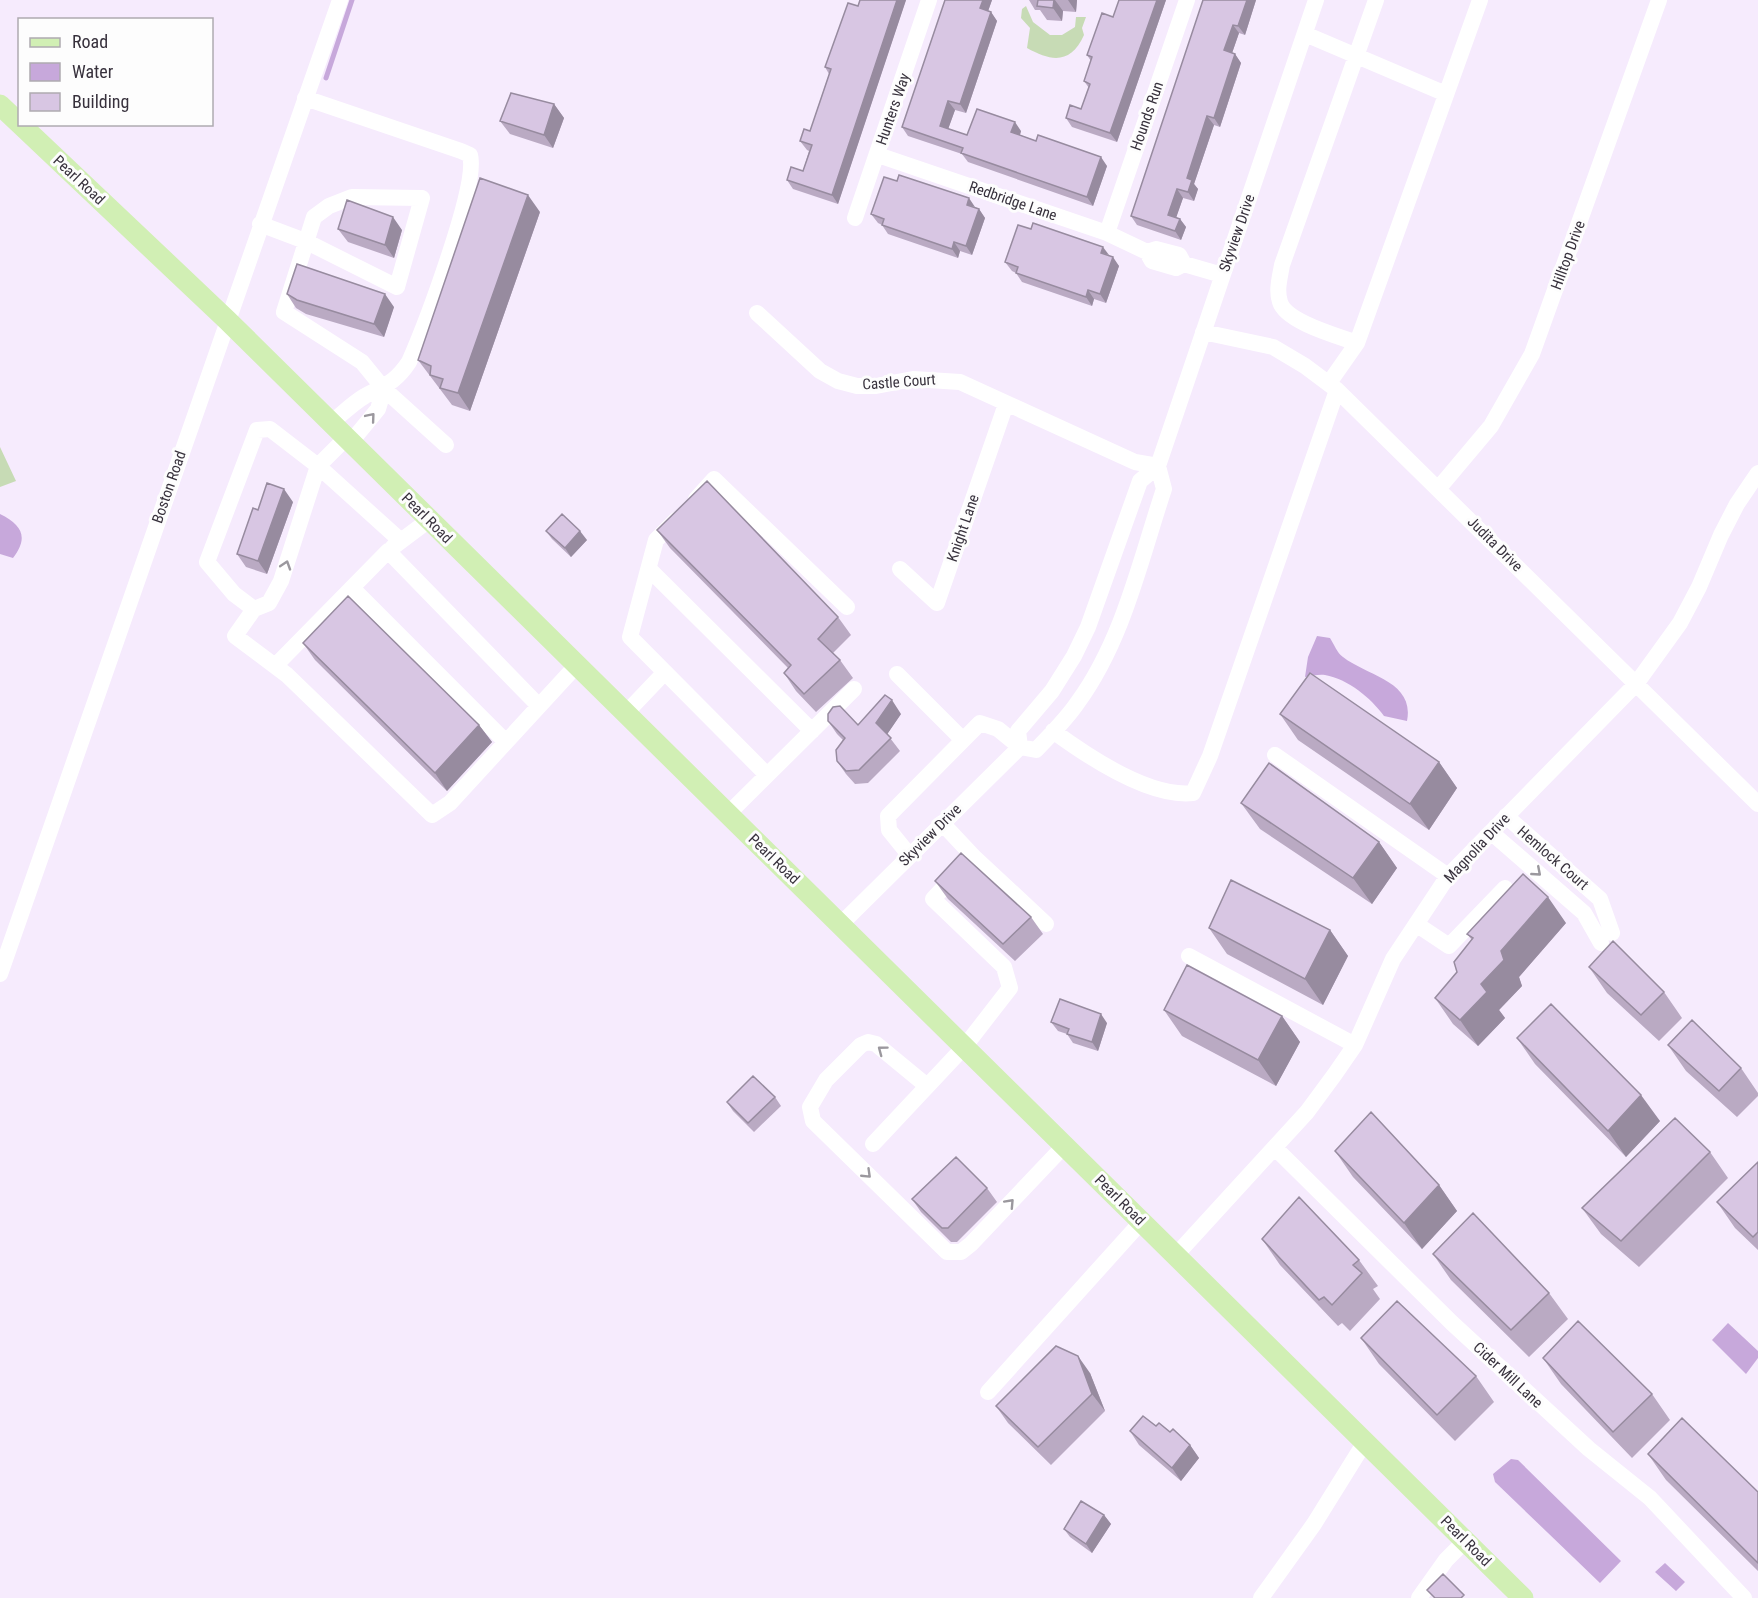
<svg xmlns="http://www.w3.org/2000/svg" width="1758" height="1598" font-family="'Roboto Condensed',sans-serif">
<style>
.green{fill:#c7dbb5}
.water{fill:#c7a8db}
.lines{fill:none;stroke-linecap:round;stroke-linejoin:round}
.stream{stroke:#c7a8db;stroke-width:5}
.minor{stroke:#fff;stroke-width:16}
.major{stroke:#d1efb4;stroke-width:21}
.wall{fill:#baaac3}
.shaded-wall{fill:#978b9f}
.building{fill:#d8c6e3;stroke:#978b9f;stroke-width:1.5}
.oneway{stroke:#9b989e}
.labels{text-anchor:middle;stroke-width:6;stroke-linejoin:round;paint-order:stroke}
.street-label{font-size:15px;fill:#37313c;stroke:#fdfdfd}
</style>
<rect width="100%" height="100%" fill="#f6ebfd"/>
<path class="green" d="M1026,6L1033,22L1050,35H1062L1075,27L1076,17H1086L1082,28L1084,35C1071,64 1052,62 1027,48L1030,28L1021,18L1022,9Z
M0,447L16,481L0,487Z"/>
<path class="water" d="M0,514C22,525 29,537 13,558L0,554Z
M1317,636L1330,638C1334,644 1337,653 1343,657C1367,676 1415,681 1407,721L1384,716C1371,698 1348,679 1325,675C1319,674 1311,676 1305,677L1308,657Z
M1728,1323L1758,1351V1358L1746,1374L1712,1340Z
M1511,1459L1518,1460L1621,1561L1600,1583L1495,1482L1493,1474Z
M1665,1563L1685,1582L1676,1591L1655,1572Z"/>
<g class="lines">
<path class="stream" d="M326,78L352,0"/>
<path class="minor" d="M1305,34L1446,94
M305,98L461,151L470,155C479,185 424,328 409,362C395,383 385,385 365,396C353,403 342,414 331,423
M878,155L1107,233L1147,252
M855,218L929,0
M260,224L305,241L397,287L422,198L352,197L329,206L314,217L284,312L362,362L384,389L446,445
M1107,233L1187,0
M1184,264L1179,255L1156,249L1147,252L1152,261L1176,268L1184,264L1222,275
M757,313L820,371L838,381L857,386H876L913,379L960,382L1135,462L1158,466L1316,0
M1203,332L1273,347L1305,366L1337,390L1758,804
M1357,343C1338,336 1286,322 1280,302C1276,290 1280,277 1282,265L1376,0
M1329,383L1357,343L1480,0
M351,442L378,409L384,389
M1158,466L1164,489C1140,561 1123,640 1078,702C1066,720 1050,735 1036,750L1020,747L1018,731L1052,691L1074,656L1088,627L1140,481Z
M1438,489L1491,426L1532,354L1659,0
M696,499L714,479L847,607
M676,520L656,540L630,637L767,775
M401,541L318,466L270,429L257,430L207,562L234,594L254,609L235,636L287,675L432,815L450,803L576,666
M393,547L429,520
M649,569L812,731
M900,569L937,603L1006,404
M352,588L506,742
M254,609L269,603L281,581L318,466L346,438
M275,666L388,551L539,706
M897,674L963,740
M626,713L665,672
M1053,731C1087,756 1149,798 1193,793L1210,756L1337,390
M1275,755L1448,876
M728,814L854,689
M1506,816L1600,899L1612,933
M1493,834L1584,913L1601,943
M973,856L1046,924
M841,924C900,865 960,806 1020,747L998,729L980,723L888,816L889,830L910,856
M1416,924L1449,946L1505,888
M1189,956L1355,1045
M0,974L340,0
M927,1086L876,1044L868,1042L861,1045L826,1080L810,1107L813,1121L947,1252H961L971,1244L1065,1145
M873,1144L965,1046L1010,988L1004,967L933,899L973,856L942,823
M1275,1148L1452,1323L1589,1449L1650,1498L1744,1598
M1176,1255L1307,1112L1335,1074L1355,1045L1393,959L1448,876L1636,684L1680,623L1699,587L1721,535L1737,504L1758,473
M988,1392L1142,1221
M1261,1598L1314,1524L1365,1442
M1419,1598L1446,1560L1465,1541"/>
<path class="major" d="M0,105L20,124
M20,124L227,320L1523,1598"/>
</g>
<path class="wall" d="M860,0H906L838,204L793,189L787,180L803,171L809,151L807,150L800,141L810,131L829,74L825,67L858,6Z
M945,0H992L988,11L991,12L997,21L966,113L955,110L948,129L967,135L1021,131L1020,135L1107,166L1093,206L968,162L962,154L908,136L902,127Z
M1029,0H1077L1076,12L1063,11L1062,21L1047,20L1040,10H1035Z
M1119,0H1166L1117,142L1072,127L1066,118L1081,109L1089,88L1084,81L1091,61L1087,55L1113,17Z
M1203,0H1256L1245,35L1239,33L1232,53L1235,54L1241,63L1220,127L1214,125L1194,184L1198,189L1194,201L1183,198L1176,217L1180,219L1186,227L1181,240L1137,225L1131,216Z
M554,104L564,118L553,148L510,134L500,121Z
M975,207L979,209L985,218L972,255L960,251L958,258L888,234L882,225L878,223L871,214Z
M540,212L470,411L452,405L418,360Z
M338,229L402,230L394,258L348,242Z
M1109,256L1119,266L1106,303L1094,299L1092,306L1022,282L1016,273L1012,271L1005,262Z
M287,294L394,307L384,337L306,314L296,308Z
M293,502L267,574L246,567L237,554L258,510Z
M657,530L838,617L851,635L833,653L840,660L853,678L816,712L796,691L784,673L788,668L670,548Z
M546,531L587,540L571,557L552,539Z
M303,643L479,725L492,742L447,791L315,660Z
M901,714L887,734L900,751L868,783L855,784L846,774L837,761L843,740L837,734L828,721L858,725Z
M1280,714L1439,762L1457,788L1429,830L1298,740Z
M1241,803L1379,842L1397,868L1372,904L1260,829Z
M935,881L1031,917L1043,934L1015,961L948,899Z
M1566,923L1519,977L1522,986L1499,1010L1505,1018L1478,1046L1453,1024L1435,998L1457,972L1472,940L1467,934Z
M1209,928L1330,930L1348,956L1323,1005L1227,954Z
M1589,967L1664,992L1682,1018L1659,1041L1607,993Z
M1164,1010L1282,1016L1300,1042L1276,1086L1182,1036Z
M1051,1022L1107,1023L1098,1051L1073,1043L1067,1034L1058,1031Z
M1517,1038L1660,1121L1626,1157L1535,1064Z
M1668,1045L1741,1068L1758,1093V1096L1737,1117L1686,1071Z
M775,1097L781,1106L754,1132L733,1111L727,1102Z
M1335,1151L1439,1185L1457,1211L1422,1249L1353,1177Z
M1710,1152L1728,1178L1639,1267L1601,1234L1582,1208Z
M1758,1162V1250L1735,1228L1717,1202Z
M987,1188L997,1202L957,1242H951L921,1212L912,1199Z
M1262,1239L1359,1260L1378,1286L1373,1289L1380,1299L1350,1331L1342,1323L1338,1326L1280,1265Z
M1433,1254L1549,1293L1568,1319L1529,1357L1451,1280Z
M1361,1338L1476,1376L1494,1402L1455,1441L1379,1364Z
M1543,1358L1652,1394L1670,1420L1632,1458L1561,1384Z
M1090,1373L1105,1411L1051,1465L1008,1423L996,1406Z
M1156,1426L1170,1432L1190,1445L1199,1458L1181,1481L1139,1445L1130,1431Z
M1648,1454L1758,1492V1571L1666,1480Z
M1104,1515L1111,1524L1092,1553L1070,1537L1064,1529Z"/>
<path class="shaded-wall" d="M897,0H906L838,204L832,195Z
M983,0H992L986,17L980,8Z
M1054,0H1055L1063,11L1062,21L1053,8Z
M1068,0H1077L1076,12Z
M1157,0H1166L1117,142L1110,133Z
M1247,0H1256L1245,35L1238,26Z
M991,12L997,21L966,113L960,104Z
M1233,25L1239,33L1230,59L1224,50Z
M1235,54L1241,63L1220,127L1214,118Z
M948,101L955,110L946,135L940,126Z
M554,104L564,118L553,148L544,135Z
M1207,116L1214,125L1194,184L1198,189L1194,201L1188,192L1187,178Z
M1015,122L1021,131L1018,141L1011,132Z
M1101,157L1107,166L1093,206L1087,197Z
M1177,189L1183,198L1174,224L1168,215Z
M528,195L540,212L470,411L458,393Z
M969,198L975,207L967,205Z
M979,209L985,218L972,255L966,246Z
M393,217L402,230L394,258L385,245Z
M1180,219L1186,227L1181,240L1175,231Z
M954,242L960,251L958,258L952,249Z
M1103,247L1109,255L1101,253Z
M1113,257L1119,266L1106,303L1100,294Z
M1088,290L1094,299L1092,306L1086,297Z
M385,294L394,307L384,337L374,324Z
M284,489L293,502L267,574L258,561Z
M580,531L587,540L571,557L565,548Z
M892,700L901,714L886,736L876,723Z
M479,725L492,742L447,791L435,773Z
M1439,762L1457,788L1429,830L1410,804Z
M1379,842L1397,868L1372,904L1353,878Z
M1548,897L1566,923L1519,977L1522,986L1499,1010L1505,1018L1478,1046L1460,1020L1501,951Z
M1330,930L1348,956L1323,1005L1305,979Z
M1101,1014L1107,1023L1098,1051L1092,1042Z
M1282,1016L1300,1042L1276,1086L1258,1060Z
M1641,1095L1660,1121L1626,1157L1608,1131Z
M1439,1185L1457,1211L1422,1249L1404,1223Z
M1078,1356L1090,1373L1105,1411L1092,1394Z
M1190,1445L1199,1458L1181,1481L1172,1468Z
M1104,1515L1111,1524L1092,1553L1086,1544Z"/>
<path class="building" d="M860,0H897L832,195L787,180L791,167L803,171L812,145L800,141L804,129L810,131L831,69L825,67L848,3L858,6Z
M945,0H983L980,8L991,12L960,104L948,101L940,126L967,135L977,109L1015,122L1011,132L1036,141L1038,135L1101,157L1087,197L961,153L963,148L902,127Z
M1038,0H1054L1053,8L1037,6Z
M1119,0H1157L1110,133L1066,118L1070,105L1081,109L1090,84L1084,81L1092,57L1087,55L1102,13L1113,17Z
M1203,0H1247L1238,26L1233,25L1224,50L1235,54L1214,118L1207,116L1187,178L1192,180L1188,192L1177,189L1168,215L1180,219L1175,231L1131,216Z
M511,93L554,104L544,135L500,121Z
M899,175L969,198L967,205L979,209L966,246L954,242L952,249L882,225L884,219L871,214L884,177L897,181Z
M480,178L528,195L458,393L440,388L443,379L430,375L431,366L418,360Z
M347,200L393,217L385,245L338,229Z
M1033,223L1103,247L1101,253L1113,257L1100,294L1088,290L1086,297L1016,273L1018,267L1005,262L1018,225L1031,229Z
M297,264L385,294L374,324L297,300L287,294Z
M707,481L838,617L818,639L840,660L804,694L784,673L791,665L657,530Z
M267,483L284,489L258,561L237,554L253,508L258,510Z
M562,514L580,531L565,548L546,531Z
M348,596L479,725L435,773L303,643Z
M1310,673L1439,762L1410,804L1280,714Z
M885,695L892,700L876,723L891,738L859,770L846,771L837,761L836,750L845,738L828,721V714L833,707L840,706L858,725Z
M1269,763L1379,842L1353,878L1241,803Z
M961,853L1031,917L1003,944L935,881Z
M1523,874L1548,897L1501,951L1504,960L1481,984L1487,992L1460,1020L1435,998L1457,972L1454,962L1473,938L1467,934Z
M1231,880L1330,930L1305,979L1209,928Z
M1613,941L1664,992L1641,1015L1589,967Z
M1187,965L1282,1016L1258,1060L1164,1010Z
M1060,999L1101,1014L1092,1042L1067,1034L1069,1029L1051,1022Z
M1551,1004L1641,1095L1608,1131L1517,1038Z
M1692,1020L1741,1068L1719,1091L1668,1045Z
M753,1076L775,1097L748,1123L727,1102Z
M1371,1112L1439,1185L1404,1223L1335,1151Z
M1675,1118L1710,1152L1621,1241L1582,1208Z
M956,1157L987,1188L948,1228H942L912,1199Z
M1758,1162V1232L1753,1237L1717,1202Z
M1299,1197L1359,1260L1353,1265L1362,1273L1332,1305L1324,1297L1319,1300L1262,1239Z
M1473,1213L1549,1293L1511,1330L1433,1254Z
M1397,1301L1476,1376L1437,1415L1361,1338Z
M1578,1321L1652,1394L1613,1432L1543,1358Z
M1056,1346L1078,1356L1092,1394L1038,1447L996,1406Z
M1143,1416L1156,1426L1159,1423L1170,1432L1173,1429L1190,1445L1172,1468L1130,1431Z
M1682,1418L1758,1492V1563L1648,1454Z
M1081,1501L1104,1515L1086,1544L1064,1529Z
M1443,1574L1464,1595L1461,1598H1435L1427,1590Z"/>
<defs><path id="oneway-chevron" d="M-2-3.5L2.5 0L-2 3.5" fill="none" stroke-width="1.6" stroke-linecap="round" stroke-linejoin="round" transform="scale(1.5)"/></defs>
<g class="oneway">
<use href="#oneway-chevron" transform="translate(371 417) rotate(-50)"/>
<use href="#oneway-chevron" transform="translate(286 565) rotate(-72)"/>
<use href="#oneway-chevron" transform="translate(1537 872) rotate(41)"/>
<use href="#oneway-chevron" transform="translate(882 1050) rotate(-143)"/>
<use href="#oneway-chevron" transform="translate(867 1174) rotate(44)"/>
<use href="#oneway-chevron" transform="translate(1010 1203) rotate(-47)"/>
</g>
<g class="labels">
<g class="street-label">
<text transform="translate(893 109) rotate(-71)" y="5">Hunters Way</text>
<text transform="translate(1147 116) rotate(-71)" y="5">Hounds Run</text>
<text transform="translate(79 180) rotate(43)" y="5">Pearl Road</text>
<text transform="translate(1013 201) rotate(19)" y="5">Redbridge Lane</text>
<text transform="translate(1237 233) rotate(-71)" y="5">Skyview Drive</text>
<text transform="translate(1568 255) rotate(-70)" y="5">Hilltop Drive</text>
<text transform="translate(899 382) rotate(-4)" y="5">Castle Court</text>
<text transform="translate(169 487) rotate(-71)" y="5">Boston Road</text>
<text transform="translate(427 518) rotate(45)" y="5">Pearl Road</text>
<text transform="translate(963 528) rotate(-71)" y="5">Knight Lane</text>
<text transform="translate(1495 544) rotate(45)" y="5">Judita Drive</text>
<text transform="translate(930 835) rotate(-45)" y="5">Skyview Drive</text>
<text transform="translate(1477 848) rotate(-47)" y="5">Magnolia Drive</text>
<text transform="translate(1553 858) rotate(41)" y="5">Hemlock Court</text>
<text transform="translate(774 859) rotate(44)" y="5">Pearl Road</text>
<text transform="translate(1120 1200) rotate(45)" y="5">Pearl Road</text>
<text transform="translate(1508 1375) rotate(43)" y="5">Cider Mill Lane</text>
<text transform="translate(1466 1541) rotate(45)" y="5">Pearl Road</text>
</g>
</g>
<rect x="18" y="18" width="195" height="108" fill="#fdfdfd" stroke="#aeabb0" stroke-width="1.5"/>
<rect x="30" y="38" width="30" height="9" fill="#d1efb4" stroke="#aeabb0" stroke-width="1.5"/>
<text x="72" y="48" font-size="18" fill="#37313c">Road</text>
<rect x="30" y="63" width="30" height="18" fill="#c7a8db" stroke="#aeabb0" stroke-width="1.5"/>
<text x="72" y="78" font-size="18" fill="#37313c">Water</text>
<rect x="30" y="93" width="30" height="18" fill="#d8c6e3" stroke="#aeabb0" stroke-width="1.5"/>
<text x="72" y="108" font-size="18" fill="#37313c">Building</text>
</svg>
